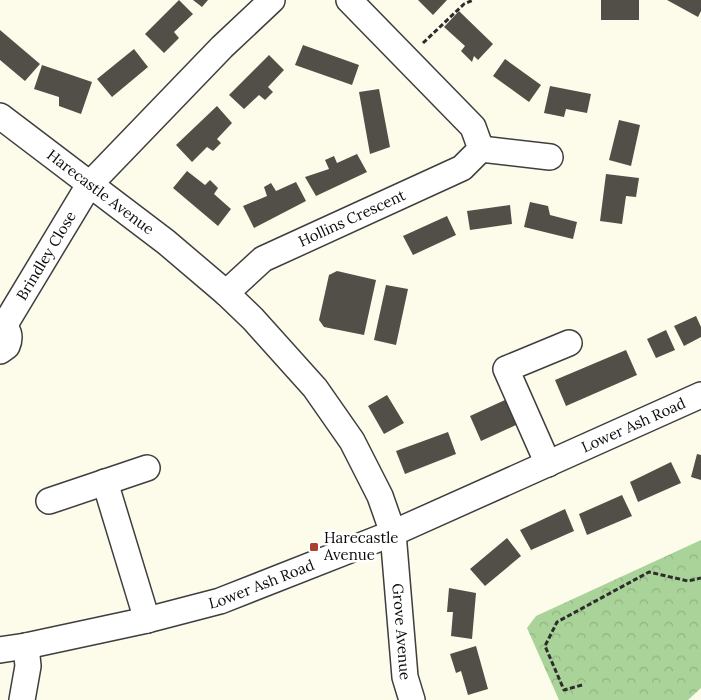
<svg xmlns="http://www.w3.org/2000/svg" width="701" height="700" font-family="Lora,serif">
<style>
.forest{fill:url(#forest-crowns)}
.building{fill:#524e48}
.lines{fill:none;stroke-linecap:round;stroke-linejoin:round}
.minor-casing{stroke:#3e3e3e;stroke-width:28}
.path{stroke:#2d2d2d;stroke-width:3;stroke-dasharray:5 2.5;stroke-linecap:butt}
.minor{stroke:#fff;stroke-width:25}
.poi-dot{fill:#ad3f30;stroke:#fff;stroke-width:2}
.labels{text-anchor:middle;stroke-width:5;stroke-linejoin:round;paint-order:stroke}
.street-label{font-size:15px;fill:#0b0b0b;stroke:#fff}
.poi-label{font-size:15px;fill:#0b0b0b;stroke:#fff;text-anchor:start}
</style>
<defs>
<pattern id="forest-crowns" width="20" height="18" patternUnits="userSpaceOnUse" patternTransform="scale(1.25)"><rect width="20" height="18" fill="#a9d398"/><path d="M2 6a3 3 0 1 1 6 0M12 15a3 3 0 1 1 6 0" fill="none" stroke="#90b482"/></pattern>
</defs>
<rect width="100%" height="100%" fill="#fdfcea"/>
<path class="forest" d="M701,540V688L688,700H559L527,628L536,616Z"/>
<path class="building" d="M179,0L193,14L174,32L179,38L164,53L145,34Z
M193,0H208L202,7Z
M418,0H447L433,15Z
M601,0H639V20H601Z
M667,0H701V11L698,17Z
M459,11L493,44L478,60L474,56L472,62L461,51L465,46L444,27Z
M0,30L40,64L25,81L0,60Z
M303,45L359,65L352,85L295,65Z
M134,49L148,67L112,97L97,79Z
M269,55L284,70L268,87L273,92L265,100L259,95L244,109L229,95Z
M505,59L541,85L529,102L493,76Z
M42,65L92,82L81,114L59,106V97L34,89Z
M550,86L591,94L587,113L566,109L564,117L544,113Z
M379,89L390,147L370,154L359,92Z
M217,106L232,123L217,139L221,143L213,151L207,147L192,162L176,145Z
M619,120L640,125L631,166L609,160Z
M357,154L367,172L316,196L305,177L329,169L325,160L334,156L337,163Z
M187,171L205,185L210,180L218,188L214,194L231,209L218,226L173,188Z
M606,174L639,178L636,197L626,196L622,224L600,221Z
M296,182L306,201L254,228L243,206L267,196L264,187L271,183L276,191Z
M530,202L548,206L550,215L577,222L573,239L524,227Z
M510,205L512,224L470,230L467,211Z
M447,216L456,235L413,255L403,236Z
M337,271L376,280L364,335L324,327L319,320L329,275Z
M386,285L408,289L396,345L374,340Z
M696,316L701,327V337L684,346L674,326Z
M666,330L675,350L656,358L647,339Z
M626,350L637,375L566,406L555,380Z
M387,395L404,423L384,434L368,406Z
M505,400L516,425L481,441L470,416Z
M448,432L456,454L405,474L396,451Z
M697,454L701,455V480L691,477Z
M671,462L681,483L638,502L630,482Z
M622,495L632,516L587,535L579,514Z
M565,509L574,531L531,550L520,530Z
M507,538L521,556L485,586L470,569Z
M449,588L476,593L472,639L451,636L453,612H447Z
M476,646L488,689L468,695L461,671L456,673L450,654Z"/>
<g class="lines">
<g class="minor-casing">
<g id="minor">
<path id="s1" d="M0,116L166,242L226,293L253,319L315,388L352,441L380,496L393,533L405,677L412,700"/>
<path d="M481,149L550,157"/>
<path id="s2" d="M226,293L263,259L462,168L481,149L473,127L349,0"/>
<path d="M0,324C9,328 11,337 7,346L0,351"/>
<path id="s3" d="M4,326L89,185L222,47L272,0"/>
<path d="M548,464L506,369L569,343"/>
<path d="M105,482L147,620"/>
<path d="M49,501L147,468"/>
<path id="s4" d="M0,650L26,646L147,620L220,601L393,533L701,395"/>
<path d="M22,700L28,666L26,646"/>
</g>
</g>
<path class="path" d="M423,43L464,4L473,0
M582,685L564,690L545,646L557,622L649,572L688,581L701,578"/>
<use href="#minor" class="minor"/>
</g>
<rect class="poi-dot" x="309" y="542" width="10" height="10" rx="2.5"/>
<g class="labels">
<g class="street-label">
<text dy="5" stroke="none"><textPath href="#s1" startOffset="126">Harecastle Avenue</textPath></text>
<text dy="5" stroke="none"><textPath href="#s2" startOffset="148">Hollins Crescent</textPath></text>
<text dy="5" stroke="none"><textPath href="#s3" startOffset="82">Brindley Close</textPath></text>
<text dy="5" stroke="none"><textPath href="#s4" startOffset="675">Lower Ash Road</textPath></text>
<text dy="5" stroke="none"><textPath href="#s4" startOffset="270">Lower Ash Road</textPath></text>
<text dy="5" stroke="none"><textPath href="#s1" startOffset="682">Grove Avenue</textPath></text>
</g>
<g class="poi-label">
<text x="324" y="543">Harecastle<tspan x="324" dy="17">Avenue</tspan></text>
</g>
</g>
</svg>
